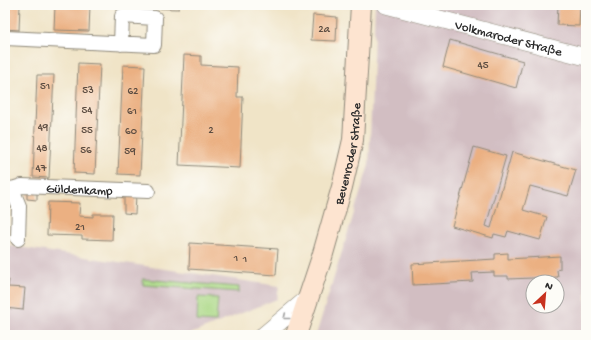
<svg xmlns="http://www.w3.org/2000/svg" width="591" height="340" font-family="'Gochi Hand',sans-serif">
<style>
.industrial{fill:#d2bec2;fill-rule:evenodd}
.green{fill:#abd886;stroke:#6b8258}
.building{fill:#ebb082}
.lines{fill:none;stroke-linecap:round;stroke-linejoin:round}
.minor-casing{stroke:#8e8879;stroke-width:16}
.tertiary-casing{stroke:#8e8879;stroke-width:18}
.secondary-casing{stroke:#8e8879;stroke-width:22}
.minor{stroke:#fff;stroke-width:14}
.tertiary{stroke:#fff;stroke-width:17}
.secondary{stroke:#fde4d0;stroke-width:20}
.oneway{stroke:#a0a0a0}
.labels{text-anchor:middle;stroke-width:3;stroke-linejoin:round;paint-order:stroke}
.number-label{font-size:11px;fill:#5b4c41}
.street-label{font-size:13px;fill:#2b2b2b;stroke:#fdfcf7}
</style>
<rect width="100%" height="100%" fill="#fdfcf7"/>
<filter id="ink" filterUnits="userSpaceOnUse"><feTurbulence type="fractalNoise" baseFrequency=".025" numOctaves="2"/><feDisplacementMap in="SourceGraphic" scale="8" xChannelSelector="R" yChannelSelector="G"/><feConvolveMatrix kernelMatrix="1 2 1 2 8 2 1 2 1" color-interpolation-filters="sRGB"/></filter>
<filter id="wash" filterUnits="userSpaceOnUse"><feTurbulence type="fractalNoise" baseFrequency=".012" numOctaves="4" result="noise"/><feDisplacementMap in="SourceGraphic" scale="16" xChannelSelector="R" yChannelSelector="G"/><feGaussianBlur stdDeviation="0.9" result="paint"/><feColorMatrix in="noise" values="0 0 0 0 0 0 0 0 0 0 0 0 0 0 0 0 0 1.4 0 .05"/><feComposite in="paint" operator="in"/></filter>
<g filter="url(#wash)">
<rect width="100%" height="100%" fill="#f0e4c7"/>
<path class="industrial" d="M375,5H586V335H316L369,165ZM533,282H557V306H533Z
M5,245L279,286L277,299L188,335H5Z"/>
<path class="green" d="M143,279L239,287V292L143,285Z
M198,297L218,298L216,322L197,321Z"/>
<g id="blocks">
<path class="building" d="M5,5H20L19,30L5,29Z
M55,5H90L89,31L54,30Z
M138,5H179V9L138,8Z
M558,5H580L579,26L557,25Z
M313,15L337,17L336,41L311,40Z
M450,40L523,61L516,88L443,67Z
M184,55L201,56V65L238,67L237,97H243L240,168L179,165Z
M5,61H9L6,118H5Z
M78,63L100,64L95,174L74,173Z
M123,65L145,66L140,175L118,174Z
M37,75H54L49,178L33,177Z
M474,147L506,156L486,226L491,228L512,152L576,170L568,196L530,186L523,210L547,217L540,240L508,231L506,237L494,234L493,238L452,226Z
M27,190H37V200L27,199Z
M124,195H136L135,214L124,213Z
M48,202L80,203L79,216L93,217V214H113L112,240L82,239V236L47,235Z
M190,243L278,249L276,275L189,269Z
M508,253V259L560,256V269L557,270L558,277L508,279V276H494V272L472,273L473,282L413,285L412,264L495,259V254Z
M5,280H9L8,287L25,288L23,310L5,308Z"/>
</g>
</g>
<g filter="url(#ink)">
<use href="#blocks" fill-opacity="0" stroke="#8e8879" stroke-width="1"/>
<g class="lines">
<g class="minor-casing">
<g id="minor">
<path d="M5,38L154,45L155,18L122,16L121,44"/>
<path id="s1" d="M5,188L12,189L22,186L148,191"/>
<path d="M12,189L19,206L18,239"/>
</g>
</g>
<g class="tertiary-casing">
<g id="tertiary">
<path id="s2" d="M386,5L586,57"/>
<path d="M264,335L308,298"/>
</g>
</g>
<g class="secondary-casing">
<g id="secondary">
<path id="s3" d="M296,335L322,257L342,187L353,140L361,5"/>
</g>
</g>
<use href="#minor" class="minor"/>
<use href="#tertiary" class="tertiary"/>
<use href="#secondary" class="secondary"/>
</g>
<defs><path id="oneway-chevron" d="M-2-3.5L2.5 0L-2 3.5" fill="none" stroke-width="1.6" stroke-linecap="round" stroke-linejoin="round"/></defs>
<use class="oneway" href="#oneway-chevron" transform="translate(286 317) rotate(141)"/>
</g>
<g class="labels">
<g class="number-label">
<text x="324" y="32">2a</text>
<text x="483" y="68">45</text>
<text x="45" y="89">51</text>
<text x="88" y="93">53</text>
<text x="133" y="94">62</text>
<text x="87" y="113">54</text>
<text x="132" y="114">61</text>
<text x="43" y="130">49</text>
<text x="87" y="133">55</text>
<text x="211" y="133">2</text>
<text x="131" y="134">60</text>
<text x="42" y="151">48</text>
<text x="86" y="153">56</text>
<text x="130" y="154">59</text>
<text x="41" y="171">47</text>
<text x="80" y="230">21</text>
<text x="236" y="261">1</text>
<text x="245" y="262">1</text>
</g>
<g class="street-label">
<text dy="5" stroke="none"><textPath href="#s2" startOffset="127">Volkmaroder Straße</textPath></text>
<text dy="5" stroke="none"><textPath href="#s3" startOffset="189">Bevenroder Straße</textPath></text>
<text dy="5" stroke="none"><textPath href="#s1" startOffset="75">Güldenkamp</textPath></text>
</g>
</g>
<rect width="591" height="340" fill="none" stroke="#fdfcf7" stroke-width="20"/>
<g transform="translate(545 294) rotate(26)"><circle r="19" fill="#fdfcf7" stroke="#a9a8a5"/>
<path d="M0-3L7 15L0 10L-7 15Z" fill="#c8321e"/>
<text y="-6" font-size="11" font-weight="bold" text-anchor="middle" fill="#2b2b2b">N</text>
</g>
</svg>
